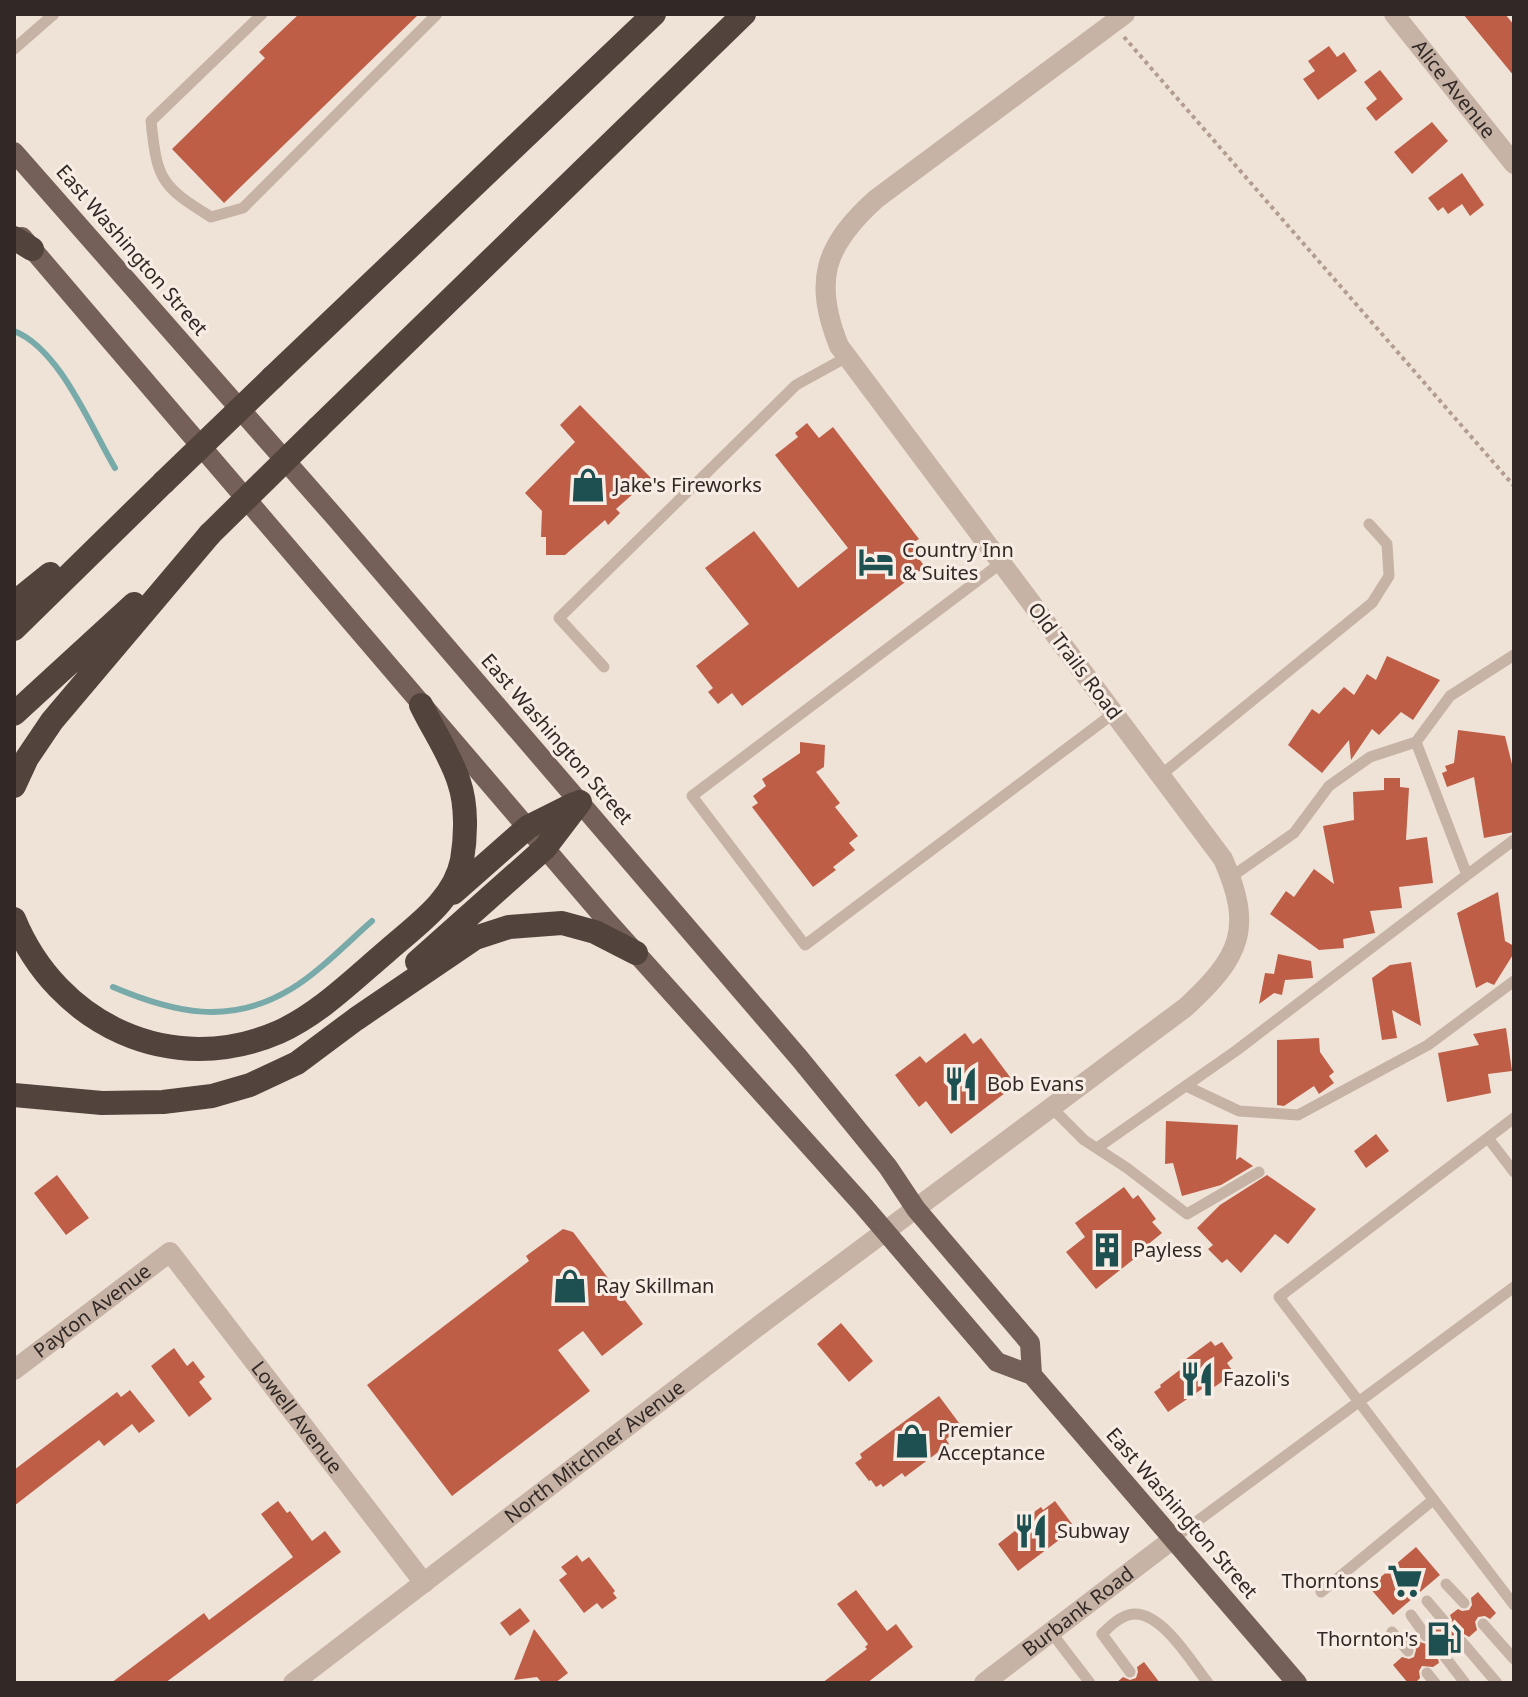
<svg xmlns="http://www.w3.org/2000/svg" width="1528" height="1697" font-family="'Noto Sans',sans-serif">
<style>
.lines{fill:none;stroke-linecap:round;stroke-linejoin:round}
.stream{stroke:#79aaaa;stroke-width:6}
.building{fill:#be5e47}
.path{stroke:#b29d90;stroke-width:4;stroke-dasharray:4 4;stroke-linecap:butt}
.lane{stroke:#c6b3a5;stroke-width:11}
.street{stroke:#c6b3a5;stroke-width:20}
.primary{stroke:#746058;stroke-width:20}
.highway{stroke:#53433d;stroke-width:24}
.highway-bridge{stroke:#53433d;stroke-width:24}
.labels{text-anchor:middle;stroke-width:6;stroke-linejoin:round;paint-order:stroke}
.street-label{font-size:20px;fill:#322926;stroke:#f7ede4}
.poi-label{font-size:20px;fill:#322926;stroke:#f7ede4;text-anchor:start}
</style>
<rect width="100%" height="100%" fill="#efe3d8"/>
<g class="lines">
<path class="stream" d="M14,331C60,349 90,426 115,468
M113,987C174,1013 230,1026 291,989C317,974 348,942 372,921"/>
</g>
<path class="building" d="M299,14H419L224,203L172,149L265,58L259,52Z
M1463,14H1505L1514,25V76Z
M1329,46L1337,57L1344,52L1357,71L1318,100L1303,79L1315,71L1308,61Z
M1380,70L1403,99L1376,121L1366,108L1377,99L1364,82Z
M1432,122L1448,141L1412,174L1394,152Z
M1462,173L1484,205L1470,216L1462,204L1448,214L1443,207L1438,211L1428,198Z
M580,405L651,478L616,509L620,513L608,525L605,520L565,555H546V537H541L542,511L525,493L575,442L560,425Z
M807,423L819,438L833,427L919,539L914,542L923,553L917,556L925,567L742,706L732,693L718,704L708,692L713,688L696,666L749,624L705,568L754,531L798,588L848,548L775,455L798,437L795,433Z
M1387,656L1440,680L1413,720L1401,712L1379,735L1372,729L1351,760L1349,740L1322,773L1288,745L1312,709L1319,714L1344,687L1354,695L1367,674L1376,680Z
M1458,730L1505,736L1514,772V832L1484,838L1474,777L1447,787L1442,773L1447,771L1445,766L1454,763Z
M800,742L825,745L824,767L816,772L840,803L835,807L858,836L849,843L855,850L833,867L836,870L813,887L752,807L758,803L753,796L766,786L762,779L800,753Z
M1384,778H1400V787L1409,788L1406,840L1427,837L1433,883L1399,887L1402,908L1370,911L1375,933L1343,939L1344,948L1319,950L1270,914L1286,891L1294,897L1314,869L1334,884L1323,826L1354,820L1353,792L1384,790Z
M1498,892L1505,941L1514,946V953L1494,985L1487,982L1476,988L1457,913Z
M1278,954L1311,961L1313,978L1285,980L1282,995L1274,993L1259,1004L1265,973L1274,974Z
M1411,962L1421,1026L1392,1010L1397,1038L1382,1040L1372,978L1390,965Z
M1506,1028L1512,1071L1488,1074L1491,1093L1447,1102L1438,1053L1479,1045L1473,1034Z
M965,1033L973,1044L981,1038L1013,1081L1006,1086L1009,1090L951,1134L926,1101L919,1107L895,1075L920,1056L926,1063Z
M1319,1038L1320,1052L1334,1072L1329,1076L1334,1083L1319,1094L1314,1086L1284,1106L1277,1105V1040Z
M1166,1121L1238,1125L1236,1160L1240,1157L1253,1166L1221,1185L1182,1196L1173,1163L1165,1164Z
M1376,1134L1389,1151L1366,1168L1354,1151Z
M57,1175L89,1218L66,1235L34,1193Z
M1267,1175L1316,1209L1288,1244L1275,1234L1241,1273L1227,1259L1222,1263L1208,1249L1213,1245L1197,1228L1220,1205Z
M1124,1187L1133,1199L1138,1195L1156,1219L1152,1222L1162,1233L1146,1246L1148,1248L1096,1289L1066,1252L1085,1237L1075,1223Z
M563,1229L573,1232L643,1324L602,1356L583,1331L558,1350L590,1391L452,1496L367,1385L529,1261L526,1256Z
M841,1323L873,1361L849,1382L817,1344Z
M1211,1341L1215,1346L1222,1342L1233,1358L1227,1363L1234,1373L1206,1393L1202,1389L1168,1412L1154,1392L1161,1387L1160,1385L1185,1366L1182,1362Z
M174,1348L187,1366L193,1361L205,1377L199,1382L212,1399L189,1417L151,1366Z
M130,1390L155,1421L139,1433L132,1424L104,1446L99,1440L14,1506V1470L117,1392L121,1397Z
M939,1396L962,1427L946,1439L949,1444L905,1477L902,1473L883,1487L881,1484L876,1487L871,1480L869,1481L855,1463L862,1458L860,1454Z
M278,1501L287,1513L290,1511L312,1541L325,1531L341,1552L165,1683H111L204,1613L209,1620L293,1557L261,1514Z
M1055,1501L1075,1528L1018,1571L998,1544L1029,1520L1027,1517L1041,1507L1043,1510Z
M1416,1547L1440,1575L1393,1615L1369,1587Z
M577,1555L582,1562L589,1557L615,1591L613,1593L617,1598L602,1609L597,1603L584,1613L559,1580L567,1574L561,1567Z
M856,1590L887,1631L896,1624L913,1647L867,1683H822L867,1649L865,1647L868,1644L837,1604Z
M1478,1592L1496,1613L1490,1619L1485,1616L1478,1617L1475,1622L1477,1630L1469,1637L1464,1634L1457,1635L1454,1640L1456,1648L1451,1651L1440,1650L1437,1655L1439,1663L1433,1667L1422,1666L1419,1671L1420,1678L1415,1683H1408L1393,1665L1402,1657L1409,1659L1414,1657L1416,1650L1415,1646L1420,1642L1426,1644L1432,1642L1434,1636L1433,1631L1437,1626L1445,1629L1450,1627L1452,1620L1450,1615L1458,1609L1462,1611L1469,1610L1472,1605L1471,1598Z
M520,1608L530,1621L510,1636L500,1623Z
M534,1629L568,1673L555,1683H542L537,1677L514,1680Z
M1144,1662L1160,1683H1116L1123,1677L1130,1680L1136,1678L1138,1672L1137,1667Z"/>
<g class="lines">
<path class="path" d="M1124,37L1514,486"/>
<path class="lane" d="M262,14L151,121C157,180 161,186 211,217L243,208L437,14
M14,49L54,14
M1001,563L692,796L805,945L1114,713
M604,667L559,618L796,385L847,357
M1161,775L1372,603L1389,576L1387,544L1369,524
M1467,875L1514,840
M1231,877L1294,833L1329,786L1370,757L1416,742
M1186,1086L1239,1111L1298,1115L1428,1045L1514,981
M1052,1108L1084,1140L1127,1168L1187,1214L1259,1172
M1514,1118L1279,1297L1514,1605
M1488,1138L1514,1172
M1097,1148L1237,1050L1467,875L1416,742L1450,696L1514,655
M1173,1539L1514,1287
M1446,1584L1464,1603
M1321,1592L1433,1500
M1427,1601L1444,1621
M1411,1615L1426,1636
M1483,1624L1514,1659
M1051,1632L1090,1683
M1392,1632L1408,1651
M1462,1642L1497,1683
M1445,1657L1465,1683
M1130,1672L1102,1634C1110,1626 1121,1615 1134,1614C1163,1613 1192,1663 1208,1683
M1427,1673L1435,1683"/>
<g class="street">
<path id="s1" d="M1394,14L1514,164"/>
<path id="s2" d="M14,1370L170,1252L424,1583"/>
<path id="s3" d="M293,1683L765,1321L1186,1007C1240,957 1254,929 1223,859L839,346C813,281 824,246 876,199L1125,14"/>
<path id="s4" d="M984,1683L1173,1539"/>
</g>
<path class="primary" d="M14,152L334,516L800,1059L888,1167L916,1209L1030,1343L1032,1375
M22,237L608,922L861,1203L997,1362L1032,1375L1297,1683"/>
<path class="highway" d="M14,238L32,249
M273,377L654,14
M318,428L744,14
M14,603L50,574
M14,629L164,482
M14,714L134,604
M14,786L27,758L52,721L210,534
M453,893L528,827L574,804
M14,919C57,1024 171,1079 279,1032C319,1014 353,980 386,952C415,926 454,901 462,860C466,837 467,805 459,782C451,756 433,730 421,705
M417,962L545,848L580,802
M14,1095L102,1103L163,1102L212,1096L250,1085L297,1063L356,1019L475,938L509,927L562,923L595,932L636,953"/>
<path class="highway-bridge" d="M164,482L273,377
M210,534L318,428"/>
</g>
<defs>
<g id="shop-bare" transform="scale(2.76)"><path d="M-5-2.5h2.3a2.7 3.5 0 0 1 5.4 0H5L5.5 6h-11ZM-1.5-2.5h3a1.5 2.3 0 0 0-3 0Z" fill="#1e5051" stroke="#f7ede4" stroke-width="2.5" paint-order="stroke"/></g>
<g id="hotel-bare" transform="scale(2.76)"><path d="M-6-4.5h1.5V1H6V5H4.5V3h-9V5H-6ZM-4 0a1.8 1.8 0 1 1 3.6 0ZM.5 0V-2.5h3Q6-2.5 6 0Z" fill="#1e5051" stroke="#f7ede4" stroke-width="2.5" paint-order="stroke"/></g>
<g id="restaurant-bare" transform="scale(2.76)"><path d="M-5-6h1v4h1v-4h1v4h1v-4h1v5L-1.5 .5V6h-2V.5L-5-1ZM5-6V6H3V1.5H1.5Q1.5-4 5-6Z" fill="#1e5051" stroke="#f7ede4" stroke-width="2.5" paint-order="stroke"/></g>
<g id="building-bare" transform="scale(2.76)"><path d="M-4-6H4V6H1V3H-1V6H-4ZM-2.5-4.3h1.7v1.8h-1.7ZM.8-4.3h1.7v1.8H.8ZM-2.5-1h1.7V.8h-1.7ZM.8-1h1.7V.8H.8Z" fill="#1e5051" stroke="#f7ede4" stroke-width="2.5" paint-order="stroke"/></g>
<g id="supermarket-bare" transform="scale(2.76)"><path d="M-6-5.5h2.5l.6 2H6L4.5 2H-2.5L-4.4-4H-6ZM-1.5 3.2a1.3 1.3 0 1 0 .1 0ZM3 3.2a1.3 1.3 0 1 0 .1 0Z" fill="#1e5051" stroke="#f7ede4" stroke-width="2.5" paint-order="stroke"/></g>
<g id="fuel-bare" transform="scale(2.76)"><path d="M-5.5-6h7V0h2V4h1.3V-2.5L3-4.5l.8-.8L6-3V5H2.5V1h-1V6h-7ZM-4.2-4.7v3.2H.2V-4.7Z" fill="#1e5051" stroke="#f7ede4" stroke-width="2.5" paint-order="stroke"/></g>
</defs>
<g fill-rule="evenodd">
<use href="#shop-bare" x="588" y="485"/>
<use href="#hotel-bare" x="876" y="562"/>
<use href="#restaurant-bare" x="961" y="1084"/>
<use href="#building-bare" x="1107" y="1250"/>
<use href="#shop-bare" x="570" y="1286"/>
<use href="#restaurant-bare" x="1197" y="1379"/>
<use href="#shop-bare" x="912" y="1441"/>
<use href="#restaurant-bare" x="1031" y="1531"/>
<use href="#supermarket-bare" x="1405" y="1581"/>
<use href="#fuel-bare" x="1444" y="1639"/>
</g>
<g class="labels">
<g class="street-label">
<text dy="7" stroke="none"><textPath href="#s1" startOffset="96">Alice Avenue</textPath></text>
<text transform="translate(132 250) rotate(49)" y="7">East Washington Street</text>
<text transform="translate(1075 661) rotate(53)" y="7">Old Trails Road</text>
<text transform="translate(557 739) rotate(49)" y="7">East Washington Street</text>
<text dy="7" stroke="none"><textPath href="#s2" startOffset="98">Payton Avenue</textPath></text>
<text dy="7" stroke="none"><textPath href="#s2" startOffset="404">Lowell Avenue</textPath></text>
<text dy="7" stroke="none"><textPath href="#s3" startOffset="380">North Mitchner Avenue</textPath></text>
<text transform="translate(1182 1513) rotate(49)" y="7">East Washington Street</text>
<text dy="7" stroke="none"><textPath href="#s4" startOffset="118">Burbank Road</textPath></text>
</g>
<g class="poi-label">
<text x="614" y="492">Jake's Fireworks</text>
<text x="902" y="557">Country Inn<tspan x="902" dy="23">&amp; Suites</tspan></text>
<text x="987" y="1091">Bob Evans</text>
<text x="1133" y="1257">Payless</text>
<text x="596" y="1293">Ray Skillman</text>
<text x="1223" y="1386">Fazoli's</text>
<text x="938" y="1437">Premier<tspan x="938" dy="23">Acceptance</tspan></text>
<text x="1057" y="1538">Subway</text>
<text x="1379" y="1588" text-anchor="end">Thorntons</text>
<text x="1418" y="1646" text-anchor="end">Thornton's</text>
</g>
</g>
<rect width="1528" height="1697" fill="none" stroke="#322926" stroke-width="32"/>
</svg>
